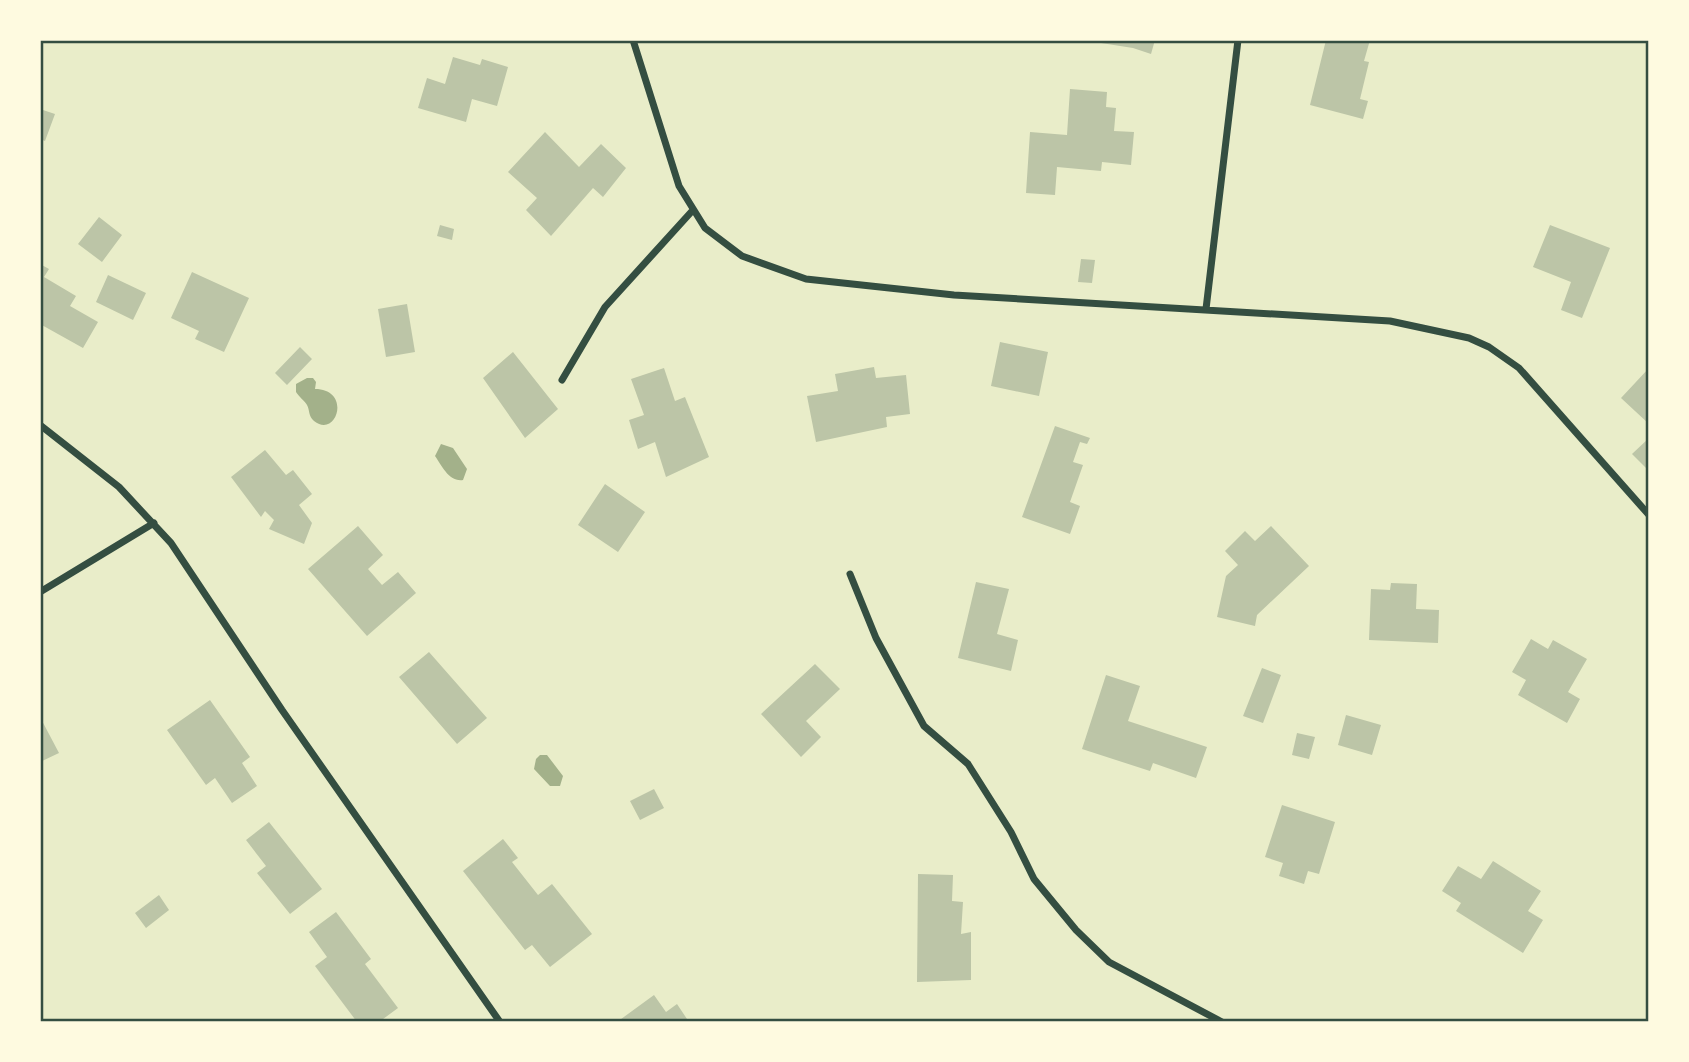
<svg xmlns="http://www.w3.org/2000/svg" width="1689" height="1062" font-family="Helvetica,sans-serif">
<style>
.water{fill:#a3b18a}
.building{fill:#bcc5a7}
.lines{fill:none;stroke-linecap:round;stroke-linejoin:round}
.minor{stroke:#344e41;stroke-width:7}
.neatline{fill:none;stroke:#344e41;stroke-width:2.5}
</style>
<rect width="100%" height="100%" fill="#e9edc9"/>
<path class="water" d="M307,378H313L316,382L315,389C352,389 337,439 314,421C308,416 310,410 307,405C305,401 299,397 296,392V384Z
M441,444L453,448L467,469L463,480C449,482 442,466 435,456Z
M540,755H547L563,776L560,786H550L534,769L536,759Z"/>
<path class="building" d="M1102,40H1155L1151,54L1133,48L1101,43Z
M1326,40H1370L1364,61L1369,62L1360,99L1368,101L1363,119L1310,105Z
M453,57L480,65L482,59L508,67L497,106L472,99L466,122L418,108L427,78L445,84Z
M1070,89L1107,92L1106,107L1116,108L1114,131L1134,132L1131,165L1102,162L1101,171L1057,167L1055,195L1026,193L1030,132L1067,135Z
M40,109L55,114L45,141L40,139Z
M545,132L579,167L601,144L626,168L603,197L593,188L551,236L526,210L537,198L508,172Z
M99,217L122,235L102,262L78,244Z
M440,225L454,229L452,240L437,236Z
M1550,225L1610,248L1582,318L1561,310L1571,282L1533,267Z
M1081,259L1095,260L1092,283L1078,282Z
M40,264L49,269L44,277L76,296L70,306L98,322L83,348L40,324Z
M192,272L249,298L224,352L195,339L199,331L171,318Z
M108,275L146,293L133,320L96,302Z
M407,304L415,352L386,357L378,309Z
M1000,342L1048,352L1039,396L991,386Z
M300,347L312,359L287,385L275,373Z
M513,352L558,409L525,438L483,378Z
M874,367L876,378L906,375L910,414L886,417L887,427L816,442L807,396L838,391L835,374Z
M664,368L675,401L685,397L709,457L666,477L655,442L638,449L629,420L644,415L631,379Z
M1649,368V424L1621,398Z
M1055,426L1090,438L1087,444L1080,442L1073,462L1083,465L1070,502L1080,506L1070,534L1022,517Z
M1649,438V471L1632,454Z
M265,450L286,475L293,470L312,494L299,505L312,523L304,544L269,529L274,520L265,511L261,517L231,477Z
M605,484L645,512L618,552L578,525Z
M358,526L383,555L368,569L382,585L398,572L416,593L367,636L308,569Z
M1271,526L1309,566L1257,615L1255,626L1217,617L1226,576L1238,565L1225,551L1245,531L1255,541Z
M976,582L1009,589L997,634L1018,640L1011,671L958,658Z
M1391,583L1417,584L1416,609L1439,610L1438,643L1369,640L1371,589L1390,590Z
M1531,639L1548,649L1553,640L1587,659L1568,692L1580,699L1567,723L1518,695L1526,680L1512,672Z
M429,652L487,718L457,744L399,677Z
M815,664L840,689L806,721L821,737L801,757L761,714Z
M1262,668L1281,675L1263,723L1243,716Z
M1106,675L1140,686L1128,721L1207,747L1196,778L1153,763L1150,771L1082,749Z
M210,700L250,757L242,763L257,786L232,803L215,778L206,785L167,730Z
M1346,715L1381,725L1372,755L1338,745Z
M40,717L59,753L40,762Z
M1297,733L1315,737L1309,759L1292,755Z
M654,789L664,808L640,820L630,801Z
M1282,805L1335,822L1319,874L1308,871L1304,884L1279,876L1283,863L1265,857Z
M269,822L322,889L290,914L257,873L266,866L246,840Z
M503,839L518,858L512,862L538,895L552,884L592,934L550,967L532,945L525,950L463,871Z
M1493,861L1541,891L1528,911L1543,920L1523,953L1456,911L1461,903L1442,891L1458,866L1481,879Z
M918,874L953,875L952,901L963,902L961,934L971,932V980L917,982Z
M159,895L169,910L146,928L135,913Z
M336,912L371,959L365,964L398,1008L379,1022H357L315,966L327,957L309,932Z
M654,995L666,1012L677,1004L689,1022H617Z"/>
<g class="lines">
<path class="minor" d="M633,40L679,186L705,228L742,256L806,279L954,295L1390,321L1469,338L1489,347L1519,368L1649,515
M1206,309L1238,40
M562,380L605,307L693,210
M40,425L119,487L171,543L282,710L500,1022
M850,574L876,638L924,726L968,764L1011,832L1034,879L1076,930L1109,962L1222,1022
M40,592L154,523"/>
</g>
<rect width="1689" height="1062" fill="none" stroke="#fefae0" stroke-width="84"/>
<rect x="42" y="42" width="1605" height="978" class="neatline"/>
</svg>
